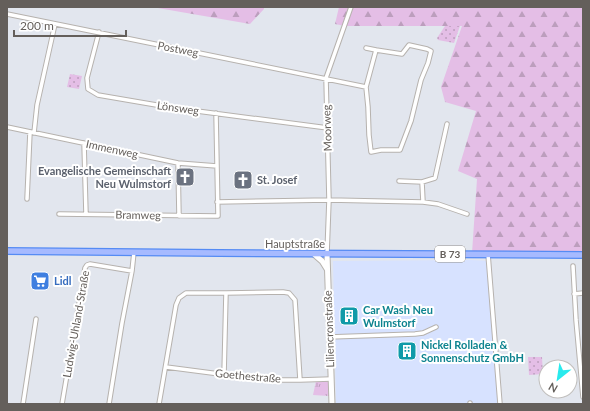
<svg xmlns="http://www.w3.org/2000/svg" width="590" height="411" font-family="Lato,sans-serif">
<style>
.commercial{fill:#d7e2ff}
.grass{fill:url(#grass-tufts)}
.forest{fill:url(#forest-firs)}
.park{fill:url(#park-dots)}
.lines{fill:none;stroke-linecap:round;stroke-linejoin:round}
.street-casing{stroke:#b6b2ae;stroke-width:5.5}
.secondary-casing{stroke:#b6b2ad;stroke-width:7}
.primary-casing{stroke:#558bf4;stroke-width:8}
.street{stroke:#fff;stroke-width:3.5}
.secondary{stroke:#fff;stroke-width:5}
.primary{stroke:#a6baff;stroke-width:5.5}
.labels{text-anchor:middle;stroke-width:4;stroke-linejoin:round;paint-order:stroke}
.shield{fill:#fff;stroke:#928f8c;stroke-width:1}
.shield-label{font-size:10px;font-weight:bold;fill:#645f5b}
.street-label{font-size:11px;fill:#645f5b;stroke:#fff}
.worship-label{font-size:11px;font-weight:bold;fill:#5b616d;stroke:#fff;text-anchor:end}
.shop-label{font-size:11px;font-weight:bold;fill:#366cbe;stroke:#fff;text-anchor:start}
.culture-label{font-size:11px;font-weight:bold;fill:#0d838f;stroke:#fff;text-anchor:start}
</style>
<defs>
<pattern id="grass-tufts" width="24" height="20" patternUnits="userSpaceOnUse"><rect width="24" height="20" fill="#e4bee6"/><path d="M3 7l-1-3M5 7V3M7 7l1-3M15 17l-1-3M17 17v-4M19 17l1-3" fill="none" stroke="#bc9ebd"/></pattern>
<pattern id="forest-firs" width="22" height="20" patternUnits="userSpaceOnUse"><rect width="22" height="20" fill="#e4bee6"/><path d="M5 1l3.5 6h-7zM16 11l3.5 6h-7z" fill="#bc9ebd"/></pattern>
<pattern id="park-dots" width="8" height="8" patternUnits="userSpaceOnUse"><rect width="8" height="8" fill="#e4bee6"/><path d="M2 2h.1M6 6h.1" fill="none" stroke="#bc9ebd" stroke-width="1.8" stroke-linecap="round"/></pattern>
</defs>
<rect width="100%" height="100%" fill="#e2e6ee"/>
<path class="commercial" d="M471,260L490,261L502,404H336L333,261Z"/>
<path class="grass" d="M316,381H328L329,396L313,395Z"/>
<path class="forest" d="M152,7H264V9L250,24Z
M339,7H583V253H472L477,179L458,171L476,111L445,102L441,87L462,26H345L335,24Z"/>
<path class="park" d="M445,26H460L454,43L438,40L437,38Z
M70,74L82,76L79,89L67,87Z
M528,357H542L543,374L529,375Z"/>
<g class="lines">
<g class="street-casing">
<path id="street" d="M7,14L366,87
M99,32L87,78L88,89L98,95L174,108L328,128
M409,45L427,49L431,51L428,63L421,80L411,121L400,150H381L371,152L369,135L368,107L366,87L376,50L402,54Z
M366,48L376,50
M7,127L178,163L217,166
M34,133L37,105L55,24
M84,143L86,214
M178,163L179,216
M399,181L422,182
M27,199L30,132
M217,202L329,200L423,202L438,204L467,214
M423,202L422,182L435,178L447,124
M59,214L218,216L216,113
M327,254L329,200L326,78L351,7
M488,254L500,404
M573,266L576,320L583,397
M574,294L583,293
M329,337L415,334L423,333L436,327
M166,367L266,380H300L331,379
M224,375L226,293
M470,403V404
M23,404L36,319
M62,404L85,268L87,265L90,264L132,271
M109,404L122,323L132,271L134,252
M159,404L176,305L179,298L186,293H226L283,292L289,293L295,300L300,380"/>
</g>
<g class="secondary-casing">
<path id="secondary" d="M314,254L322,261L327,269
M327,254L332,404"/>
</g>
<g class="primary-casing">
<path id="primary" d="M7,251L219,253L583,255"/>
</g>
<use href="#street" class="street"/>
<use href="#secondary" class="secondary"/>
<use href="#primary" class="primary"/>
</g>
<defs>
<g id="church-square" transform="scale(1)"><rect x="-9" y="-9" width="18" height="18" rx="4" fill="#6b7280" stroke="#fff"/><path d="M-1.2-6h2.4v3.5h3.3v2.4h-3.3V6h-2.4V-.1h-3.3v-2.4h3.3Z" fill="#fff"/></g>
<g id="supermarket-square" transform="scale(1)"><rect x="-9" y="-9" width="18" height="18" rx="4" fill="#3f7fe0" stroke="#fff"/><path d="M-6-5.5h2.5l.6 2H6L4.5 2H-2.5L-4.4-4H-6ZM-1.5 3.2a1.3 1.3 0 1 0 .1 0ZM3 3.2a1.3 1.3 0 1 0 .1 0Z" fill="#fff"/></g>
<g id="building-square" transform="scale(1)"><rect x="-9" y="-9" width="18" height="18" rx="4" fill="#0f9aa8" stroke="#fff"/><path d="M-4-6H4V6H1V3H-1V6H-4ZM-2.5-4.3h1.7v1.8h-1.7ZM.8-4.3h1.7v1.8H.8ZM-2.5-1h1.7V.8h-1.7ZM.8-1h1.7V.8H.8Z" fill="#fff"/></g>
</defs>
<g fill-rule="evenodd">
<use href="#church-square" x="185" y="177"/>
<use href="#church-square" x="243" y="180"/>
<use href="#supermarket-square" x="40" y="281"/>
<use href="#building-square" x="349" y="316"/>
<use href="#building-square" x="407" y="351"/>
</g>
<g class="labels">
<rect class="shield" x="435" y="246" width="30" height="16" rx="3"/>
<g class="shield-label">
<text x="450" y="258">B 73</text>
</g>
<g class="street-label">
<text transform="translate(178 49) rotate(11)" y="4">Postweg</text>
<text transform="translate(178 108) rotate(8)" y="4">Lönsweg</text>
<text transform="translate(327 128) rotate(-92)" y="4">Moorweg</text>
<text transform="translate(112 149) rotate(12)" y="4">Immenweg</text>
<text transform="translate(138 215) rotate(1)" y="4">Bramweg</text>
<text x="295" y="248">Hauptstraße</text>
<text transform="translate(76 324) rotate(-80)" y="4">Ludwig-Uhland-Straße</text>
<text transform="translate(329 329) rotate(-92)" y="4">Liliencronstraße</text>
<text transform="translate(248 376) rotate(5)" y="4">Goethestraße</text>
</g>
<g class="worship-label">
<text x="171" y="175">Evangelische Gemeinschaft<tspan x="171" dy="13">Neu Wulmstorf</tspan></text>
<text x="257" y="184" text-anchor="start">St. Josef</text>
</g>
<g class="shop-label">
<text x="54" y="285">Lidl</text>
</g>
<g class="culture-label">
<text x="363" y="314">Car Wash Neu<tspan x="363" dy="13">Wulmstorf</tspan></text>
<text x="421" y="349">Nickel Rolladen &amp;<tspan x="421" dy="13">Sonnenschutz GmbH</tspan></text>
</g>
</g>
<rect width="590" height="411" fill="none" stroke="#645f5b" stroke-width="16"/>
<g transform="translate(558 379) rotate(210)"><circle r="19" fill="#ffffff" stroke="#c1bfbd"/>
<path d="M0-3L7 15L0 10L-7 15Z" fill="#29eaed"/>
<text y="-6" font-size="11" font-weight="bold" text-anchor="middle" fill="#645f5b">N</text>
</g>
<path d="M14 30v6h112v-6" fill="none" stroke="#645f5b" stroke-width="2"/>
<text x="20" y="30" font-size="12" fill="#645f5b" stroke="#ffffff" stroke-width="3" paint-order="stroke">200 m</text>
</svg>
